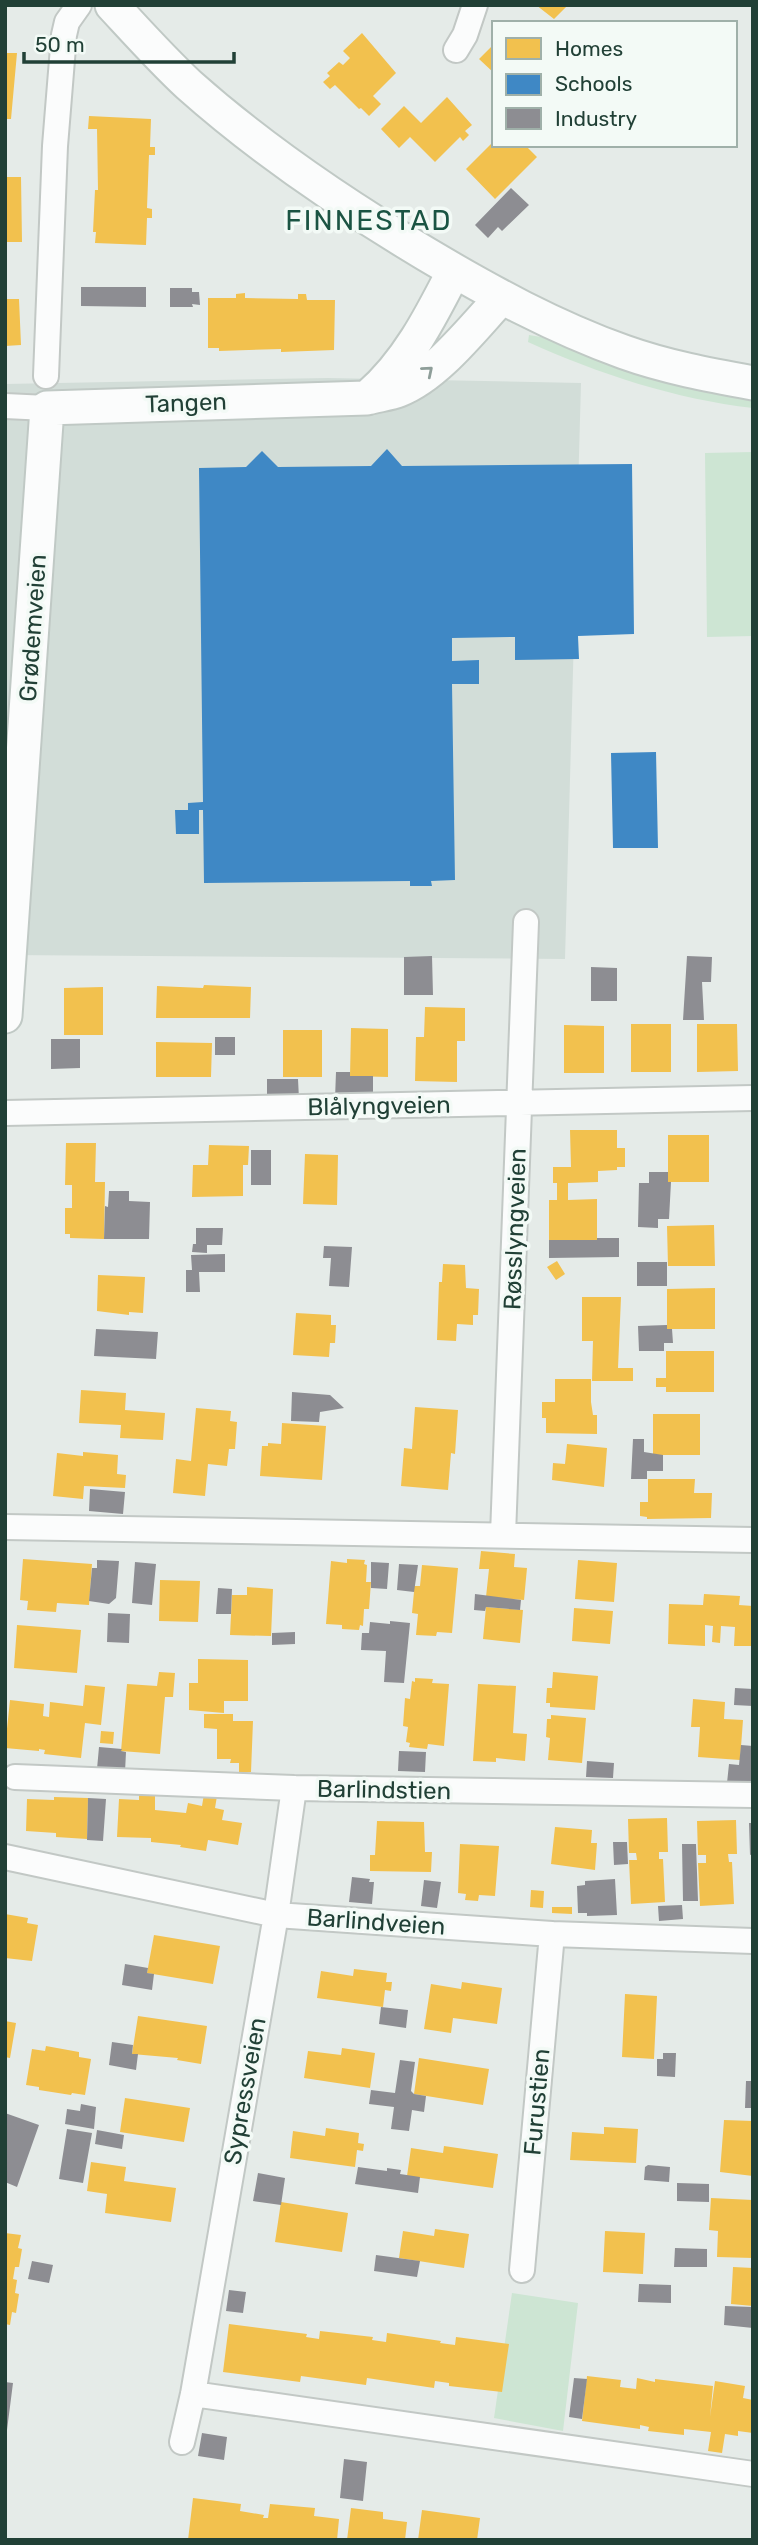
<svg xmlns="http://www.w3.org/2000/svg" width="758" height="2545" font-family="Rubik,sans-serif">
<style>
.built{fill:#d2ddd8}
.green{fill:#cde5d3}
.homes{fill:#f2c14e}
.schools{fill:#3f88c5}
.industry{fill:#8d8d92}
.lines{fill:none;stroke-linecap:round;stroke-linejoin:round}
.minor-casing{stroke:#c2c8c5;stroke-width:28}
.secondary-casing{stroke:#c0c9c5;stroke-width:37}
.minor{stroke:#fbfcfc;stroke-width:24}
.secondary{stroke:#fbfcfc;stroke-width:33}
.oneway{stroke:#8e9e99}
.labels{text-anchor:middle;stroke-width:7;stroke-linejoin:round;paint-order:stroke}
.street-label{font-size:24px;fill:#214036;stroke:#f3faf6}
.quarter-label{font-size:28px;letter-spacing:2px;fill:#1b5443;stroke:#f3faf6}
</style>
<rect width="100%" height="100%" fill="#e5ebe8"/>
<path class="built" d="M328,378L581,383L565,959L5,955V384Z"/>
<path class="green" d="M529,335L541,337L586,355L753,399V408C675,399 599,374 528,342Z
M753,452V636L707,637L705,453Z
M512,2293L578,2303L563,2431L494,2418Z"/>
<path class="homes" d="M536,5H568L554,19Z
M362,33L396,73L373,96L381,104L369,116L361,108L359,109L335,85L330,89L323,82L330,76L327,73L339,62L343,65L350,58L343,51Z
M494,44V73L479,59Z
M5,53H17L11,119H5Z
M447,97L472,125L465,131L469,135L463,141L460,137L435,162L410,137L399,148L381,129L404,106L421,123Z
M89,116L151,119L150,147H155V155H149L147,208L152,209V218H147L146,245L95,243L96,232H93L95,190H98L97,129H88Z
M494,141V145H525L537,157L495,199L466,169Z
M5,177H21L22,242H5Z
M245,293V298L298,299V294H306L307,300H335L334,350L281,352V349L219,351V348H208V298H236V294Z
M5,299H19L21,345L5,346Z
M204,985L251,987L250,1018H156L157,986L203,988Z
M103,987V1035H64V988Z
M425,1007L465,1008V1041H457V1082L415,1081L416,1037H424Z
M631,1024H671V1072H631Z
M697,1024H737L738,1071L697,1072Z
M564,1025L604,1026V1073H564Z
M351,1028L388,1029V1077L350,1076Z
M283,1030H322V1077H283Z
M156,1042L212,1043L211,1077H156Z
M570,1130H617V1148H625V1167H617V1170L598,1171V1182L568,1183V1200L597,1199V1240H549V1200H557V1183H553V1167H571Z
M668,1135H709V1182H668Z
M66,1143H96L95,1182H105L104,1239L70,1238V1234H65V1208H72V1185H65Z
M209,1145L249,1146L248,1165H243V1196L192,1197L193,1165H208Z
M305,1154L338,1155L337,1205L303,1204Z
M714,1225L715,1266H668L667,1226Z
M557,1261L565,1274L556,1280L547,1267Z
M443,1264L465,1265L466,1288L479,1289L478,1315H473V1325L457,1324L456,1341L437,1340L439,1282H442Z
M98,1275L145,1277L143,1313L129,1312V1315L97,1311Z
M715,1288V1329H667V1289Z
M582,1297H621L618,1368H633V1381H592L593,1341H582Z
M296,1313L331,1315V1325H336L335,1343H330L329,1357L293,1355Z
M666,1351H714V1392H666V1387H656V1378H666Z
M555,1379H591V1402L593,1415H597V1434L546,1433V1418H542V1402H555Z
M81,1390L126,1393L125,1410L165,1413L163,1440L120,1438L121,1425L79,1423Z
M415,1407L458,1410L455,1454L451,1453L448,1490L401,1486L404,1448L412,1449Z
M196,1408L231,1411L230,1421L237,1422L235,1449H229L227,1466L208,1464L205,1496L173,1493L176,1459L191,1461Z
M653,1414H700V1455H653Z
M282,1423L326,1426L322,1480L260,1476L262,1446H268V1443L281,1444Z
M567,1444L607,1448L604,1487L552,1480L553,1463L565,1464Z
M83,1452L118,1455L117,1474L126,1475L125,1488L84,1486L83,1499L53,1496L57,1453L83,1456Z
M648,1479H695L694,1493H712L711,1518L647,1519V1517L640,1516V1502H648Z
M481,1551L515,1554L514,1567L527,1568L524,1600L486,1597L489,1569H479Z
M23,1559L92,1564L89,1605L57,1603L56,1612L27,1610L28,1601L20,1600Z
M347,1559L365,1560L364,1564L367,1565L366,1582H371L369,1609H364L363,1626L360,1625L359,1630L342,1629V1625L326,1624L331,1561L347,1563Z
M578,1560L617,1563L614,1602L575,1599Z
M422,1565L458,1568L452,1633L437,1632L436,1636L416,1635L418,1614L412,1613L414,1592V1586H420Z
M160,1580L200,1581L198,1622L159,1621Z
M247,1587L273,1589L271,1636L230,1635L232,1595H247Z
M704,1594L740,1596L739,1605L753,1606V1646H734L735,1627L721,1626L720,1643L712,1642L713,1626L705,1625V1646L668,1644L669,1604L703,1605Z
M486,1607L523,1610L520,1643L483,1639Z
M574,1608L613,1611L610,1644L572,1641Z
M17,1625L81,1630L77,1673L14,1668Z
M198,1659L248,1660V1701H224V1713L189,1710V1683H198Z
M159,1672L175,1673L173,1697H165L160,1754L121,1751L127,1684L157,1686Z
M553,1672L598,1676L595,1710L550,1707V1703H546L547,1688H552Z
M415,1678L433,1679L432,1683L449,1684L444,1746L428,1744L427,1749L409,1747L410,1743L406,1742L408,1727L403,1726L405,1698L410,1699L412,1681L415,1682Z
M478,1684L516,1686L513,1733L527,1734L525,1761L496,1758V1762L473,1761Z
M85,1685L105,1687L101,1725L85,1723L81,1758L44,1754L45,1750L39,1749V1751L5,1748L10,1700L44,1704L43,1716L49,1717L50,1702L83,1706Z
M693,1699L725,1702L724,1719L743,1720L740,1760L698,1757L700,1727H691Z
M204,1714H233V1721H253L251,1772L239,1773V1763H230L231,1759H217V1729L204,1728Z
M551,1715L586,1718L582,1763L548,1760L550,1738L546,1737L547,1719H551Z
M101,1731L114,1732L113,1744L100,1743Z
M139,1793H155V1810L186,1813L188,1803L202,1806L204,1794L217,1796L215,1808L224,1810L222,1820L242,1823L238,1845L208,1840L206,1851L180,1847L181,1845L151,1842V1838L117,1837L119,1799L139,1800Z
M54,1797L88,1798L87,1839L56,1837V1833L26,1831L27,1799L54,1800Z
M667,1818L668,1852H659V1859H663L665,1902L631,1904L629,1860H637L636,1853H629L628,1819Z
M736,1820L737,1854H728L729,1862H732L734,1904L700,1906L698,1863H706V1855H698L697,1821Z
M377,1821L424,1822L425,1852H432L431,1872L370,1871V1855H375Z
M555,1827L592,1830L591,1843H597L595,1870L551,1864Z
M460,1844L499,1846L495,1896L479,1895L478,1901L465,1900L466,1894L458,1893Z
M531,1890L544,1891L543,1908L530,1907Z
M552,1907H572V1914L552,1913Z
M5,1914L28,1918L27,1923L38,1925L32,1961L5,1958Z
M154,1935L220,1946L213,1984L147,1973Z
M354,1969L387,1973L386,1982H392L391,1991L385,1990L383,2007L317,1998L321,1971L353,1976Z
M462,1982L502,1988L497,2024L453,2018L451,2033L424,2029L431,1984L461,1989Z
M625,1994L657,1996L654,2059L622,2057Z
M138,2016L207,2026L201,2064L177,2060L178,2058L132,2054Z
M5,2021L16,2023L10,2058L5,2057Z
M46,2046L79,2052V2057L91,2059L85,2095L72,2093L71,2095L39,2090V2087L26,2085L32,2049L45,2051Z
M342,2048L375,2053L370,2088L304,2078L308,2051L341,2055Z
M419,2058L489,2069L483,2105L414,2094Z
M125,2098L190,2108L184,2142L120,2132Z
M724,2120L753,2121V2176L720,2172Z
M604,2127L638,2129L636,2163L570,2160L572,2132L604,2134Z
M326,2128L359,2133L358,2143L364,2144L363,2151L357,2150L355,2167L290,2158L293,2131L325,2136Z
M444,2146L498,2154L493,2188L407,2176L411,2148L443,2153Z
M91,2162L126,2167L124,2181L176,2188L171,2222L105,2213L107,2194L87,2191Z
M711,2198L753,2200V2258L717,2257L718,2231L709,2230Z
M281,2202L348,2213L342,2252L275,2242Z
M435,2229L469,2234L464,2268L399,2258L403,2231L434,2236Z
M605,2231L645,2233L643,2274L603,2272Z
M5,2233L21,2235L18,2248L22,2249L19,2267H15L13,2279L17,2280L15,2293L19,2294L16,2313L12,2312L10,2325L5,2324Z
M733,2267L753,2268V2306L731,2304Z
M229,2324L307,2334L306,2337L319,2339L320,2331L373,2337L372,2340L386,2342L387,2333L441,2341L440,2343L455,2345L456,2337L509,2344L502,2392L449,2386V2383L435,2381L434,2388L367,2378L366,2385L301,2376L300,2382L223,2372Z
M587,2376L621,2380L620,2387L636,2389L637,2378L655,2382V2379L713,2386L710,2417L715,2381L745,2386L743,2398L753,2400V2433L738,2431V2436L725,2434L722,2453L708,2451L711,2432L684,2429V2435L648,2431L649,2427L640,2425V2429L582,2421Z
M193,2498L241,2504L240,2511L264,2515L263,2518H268L270,2504L315,2508L314,2516L339,2519L337,2540H188Z
M351,2508L383,2512V2519L407,2522L405,2540H347Z
M422,2510L480,2518L477,2540H418Z"/>
<path class="schools" d="M387,449L402,466L632,464L634,634L578,636L579,659L515,660V637L452,638V661L479,660V684H452L455,880L431,881L432,886H410V881L204,883L203,810H199V834H176L175,810H188V803L203,802L199,468L246,467L262,451L278,467L371,466Z
M656,752L658,848H613L611,753Z"/>
<path class="industry" d="M511,188L529,205L502,231L498,227L488,238L475,225Z
M81,287H146V307L81,306Z
M170,288H192V292H199L200,305L192,304L193,307H170Z
M432,956L433,995H404V957Z
M687,956L712,957L711,982H702L704,1020H683Z
M591,967L617,968V1001H591Z
M215,1037H235V1055H215Z
M51,1039H80V1068L51,1069Z
M336,1072H350V1076H373V1100L335,1099Z
M267,1079H298L299,1099L267,1100Z
M251,1150H271V1185H251Z
M649,1172H668V1182H671L669,1219H658V1228L638,1227L639,1183H649Z
M109,1191H129V1201L150,1202L149,1239H104L105,1206L108,1207Z
M196,1228H223L222,1245H207V1253L192,1252L193,1244H196Z
M597,1238H619V1257L549,1258V1240H597Z
M324,1246L352,1247L349,1287L329,1286L331,1258H323Z
M225,1254V1272H199L200,1292H186V1270H192L191,1255Z
M637,1262H667V1286H637Z
M667,1325V1329H672L673,1343H664V1351H639L638,1326Z
M96,1329L158,1332L156,1359L94,1356Z
M292,1392L330,1395L344,1408L320,1412L319,1422L291,1421Z
M633,1439H644V1452L663,1455V1471H647V1479H631Z
M90,1489L125,1492L123,1514L89,1511Z
M97,1560L119,1561L116,1598L109,1604L89,1601L92,1568H97Z
M135,1562L156,1564L152,1605L132,1603Z
M371,1562L389,1563L387,1589L371,1588Z
M399,1564L418,1565L414,1592L397,1590Z
M218,1588L232,1589L231,1614H216Z
M475,1594L521,1600L520,1610L486,1607L485,1611L474,1610Z
M108,1613L130,1614L129,1643L107,1642Z
M390,1621L410,1623L404,1683L384,1682L386,1651L361,1650L362,1633H369L370,1622L390,1624Z
M295,1632V1644L272,1645V1633Z
M735,1688L753,1689V1706L734,1705Z
M741,1745L753,1746V1784L727,1783L729,1764L739,1765Z
M99,1747L122,1749L121,1751L126,1752L125,1772L97,1769Z
M399,1751L426,1752L425,1772L398,1771Z
M587,1761L614,1763L613,1778L586,1777Z
M88,1798L106,1799L103,1841L87,1840Z
M749,1823H753V1854L750,1855Z
M613,1842H627L628,1864L614,1865Z
M682,1844H696L698,1901H683Z
M352,1877L370,1879L369,1882H374L372,1904L349,1902Z
M615,1879L617,1915L587,1916V1913H578L577,1886L585,1885V1881Z
M424,1880L441,1882L437,1908L421,1906Z
M682,1905L683,1919L659,1921L658,1906Z
M125,1964L148,1968L147,1973L154,1974L152,1990L122,1985Z
M381,2007L408,2010L406,2028L379,2024Z
M112,2042L133,2045L132,2054H138L136,2070L109,2065Z
M663,2053H676L675,2077L657,2076V2059H663Z
M400,2060L415,2062L411,2091L414,2094L426,2096L424,2112L412,2110L409,2131L391,2129L394,2107L369,2104L371,2090L395,2093Z
M746,2081H753V2108H745Z
M81,2104L96,2107L94,2129L65,2124L67,2109L80,2111Z
M5,2113L39,2125L17,2187L5,2182Z
M67,2129L92,2133L83,2183L59,2179Z
M97,2130L124,2135L122,2149L95,2144Z
M648,2165L670,2167L669,2182L644,2180L645,2167Z
M358,2167L387,2171V2168L401,2170L400,2174L420,2177L418,2193L355,2184Z
M258,2173L285,2178L281,2205L253,2201Z
M677,2183L709,2184V2202L677,2201Z
M675,2248L707,2249V2267H674Z
M376,2255L420,2261L417,2277L374,2271Z
M32,2261L53,2265L49,2283L28,2279Z
M639,2284L671,2285V2303L638,2302Z
M229,2290L246,2292L243,2313L226,2311Z
M725,2306L753,2307V2328L724,2325Z
M574,2378L587,2379L582,2419L569,2417Z
M5,2382L13,2383L7,2430H5Z
M202,2433L227,2437L224,2460L198,2456Z
M344,2459L367,2462L363,2501L340,2498Z"/>
<g class="lines">
<g class="minor-casing">
<path id="minor" d="M456,50L465,35L475,5
M46,376L55,146L64,35L67,22L79,5
M5,406L47,408
M5,1113L753,1098
M5,1527L753,1540
M503,1535L526,922
M15,1777L294,1788L753,1795
M5,1857L276,1915L552,1934L753,1941
M522,2270L552,1934
M193,2394L753,2474
M182,2442L193,2394L276,1915L294,1788"/>
</g>
<g class="secondary-casing">
<path id="secondary" d="M112,5C137,32 162,60 189,85C262,150 342,204 426,254C490,292 554,327 624,352C666,367 709,375 753,383
M369,396C408,362 431,316 454,271
M5,1016L47,408L367,398C377,395 389,394 399,390C437,375 473,328 501,298"/>
</g>
<use href="#minor" class="minor"/>
<use href="#secondary" class="secondary"/>
</g>
<defs><path id="oneway-chevron" d="M-2-3.5L2.5 0L-2 3.5" fill="none" stroke-width="1.6" stroke-linecap="round" stroke-linejoin="round" transform="scale(1.75)"/></defs>
<use class="oneway" href="#oneway-chevron" transform="translate(428 371) rotate(-40)"/>
<g class="labels">
<g class="street-label">
<text transform="translate(186 403) rotate(-2)" y="8">Tangen</text>
<text transform="translate(33 628) rotate(-86)" y="8">Grødemveien</text>
<text transform="translate(379 1106) rotate(-1)" y="8">Blålyngveien</text>
<text transform="translate(515 1229) rotate(-88)" y="8">Røsslyngveien</text>
<text transform="translate(384 1790) rotate(1)" y="8">Barlindstien</text>
<text transform="translate(376 1922) rotate(4)" y="8">Barlindveien</text>
<text transform="translate(245 2091) rotate(-80)" y="8">Sypressveien</text>
<text transform="translate(537 2102) rotate(-85)" y="8">Furustien</text>
</g>
<g class="quarter-label">
<text x="369" y="230">FINNESTAD</text>
</g>
</g>
<rect width="758" height="2545" fill="none" stroke="#214036" stroke-width="14"/>
<rect x="492" y="21" width="245" height="126" fill="#f3faf6" stroke="#9fb0a9" stroke-width="2"/>
<rect x="506" y="38" width="35" height="21" fill="#f2c14e" stroke="#9fb0a9" stroke-width="2"/>
<text x="555" y="56" font-size="21" fill="#214036">Homes</text>
<rect x="506" y="74" width="35" height="21" fill="#3f88c5" stroke="#9fb0a9" stroke-width="2"/>
<text x="555" y="91" font-size="21" fill="#214036">Schools</text>
<rect x="506" y="108" width="35" height="21" fill="#8d8d92" stroke="#9fb0a9" stroke-width="2"/>
<text x="555" y="126" font-size="21" fill="#214036">Industry</text>
<path d="M24 52v10h210v-10" fill="none" stroke="#214036" stroke-width="3.5"/>
<text x="35" y="52" font-size="21" fill="#214036" stroke="#f3faf6" stroke-width="5" paint-order="stroke">50 m</text>
</svg>
